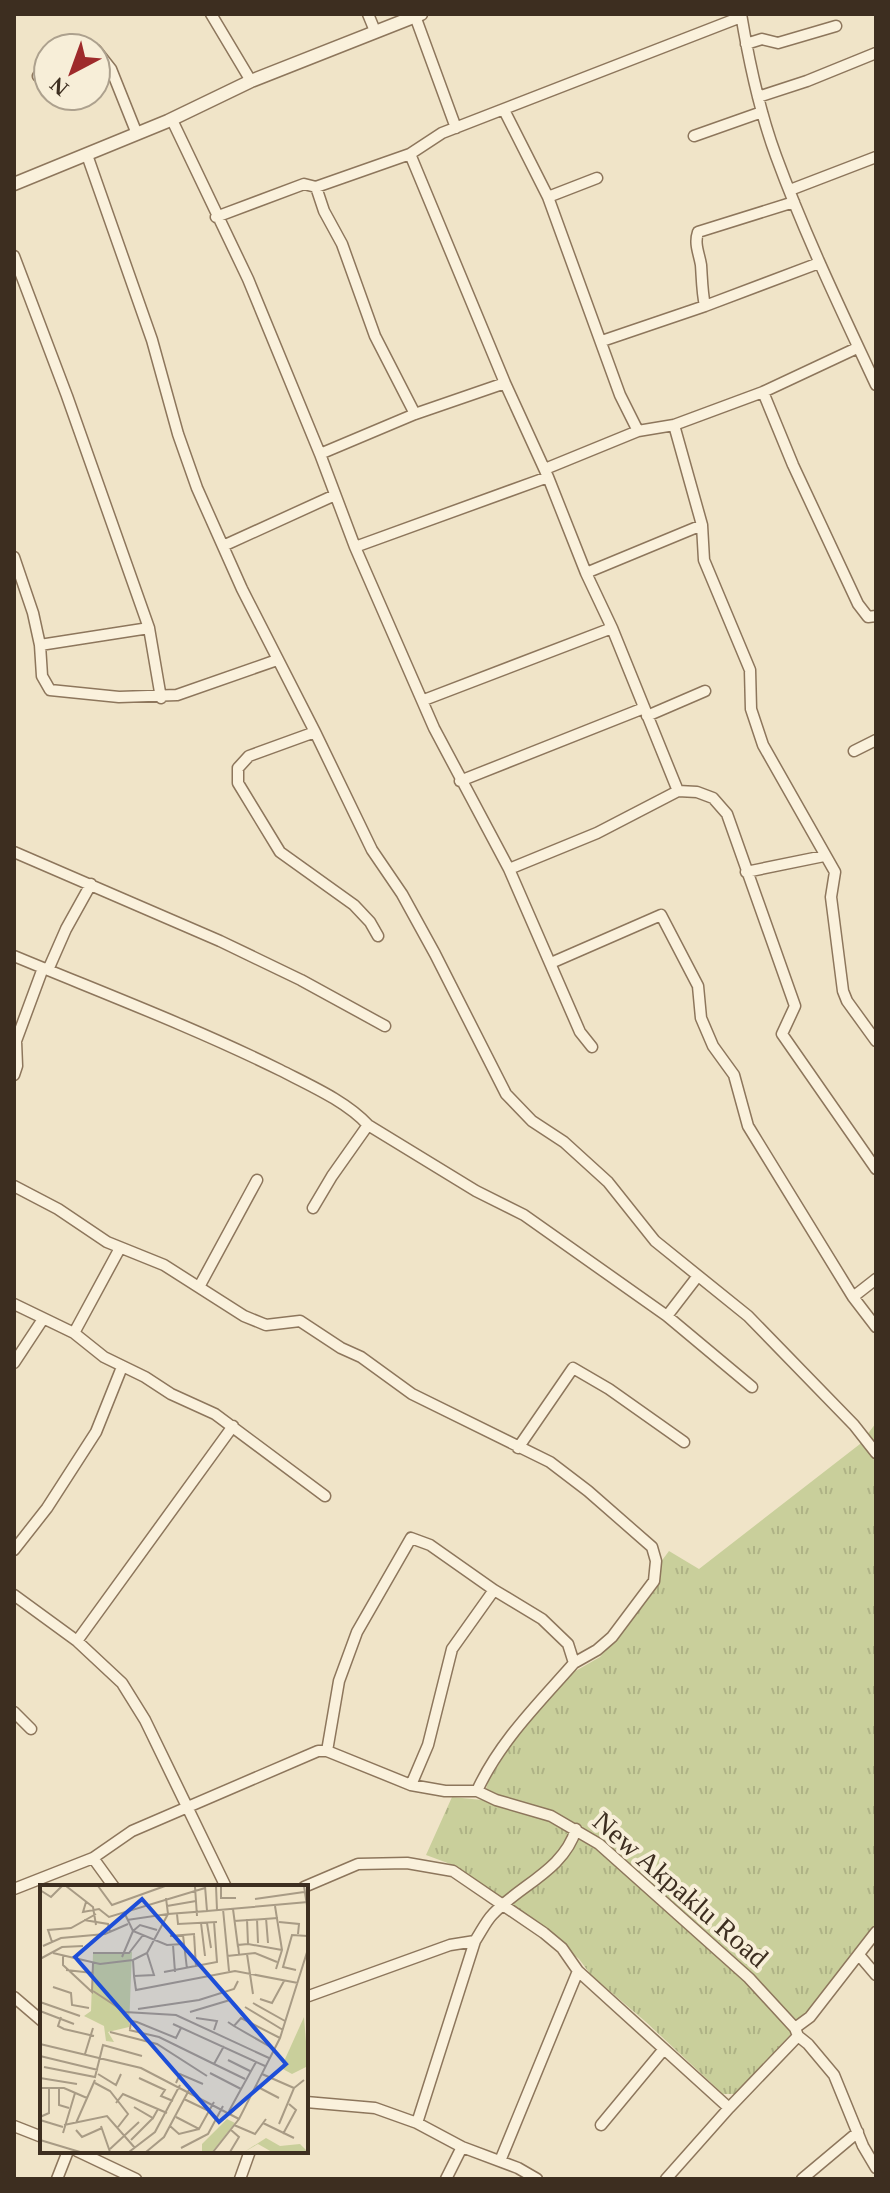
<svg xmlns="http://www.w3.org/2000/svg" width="890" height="2193" font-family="'Times New Roman',serif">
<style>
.grass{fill:url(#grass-tufts)}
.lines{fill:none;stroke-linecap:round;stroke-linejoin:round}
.minor-casing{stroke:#8d765c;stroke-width:13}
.tertiary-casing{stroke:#8d765c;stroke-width:15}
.minor{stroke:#faf1dc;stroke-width:10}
.tertiary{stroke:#faf1dc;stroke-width:12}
.labels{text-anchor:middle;stroke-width:8;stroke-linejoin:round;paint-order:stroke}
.street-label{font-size:28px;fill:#3d2e20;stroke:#f7eed8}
.inset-road{fill:none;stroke:#a89b85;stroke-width:2}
.view{fill:#1d4ed8;fill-opacity:0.15;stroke:#1d4ed8;stroke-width:4}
.inset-edge{fill:none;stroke:#3d2e20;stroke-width:4}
</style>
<defs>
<pattern id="grass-tufts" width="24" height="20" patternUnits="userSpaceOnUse" patternTransform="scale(2)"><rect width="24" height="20" fill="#c9cf9b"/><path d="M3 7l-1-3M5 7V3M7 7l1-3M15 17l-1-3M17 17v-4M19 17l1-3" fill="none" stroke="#aeb285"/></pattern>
</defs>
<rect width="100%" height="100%" fill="#f0e4c8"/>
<path class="grass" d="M876,1423V1923L790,2035L737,2094H723L646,2022L591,1975L579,1959L521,1912L501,1901L453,1865L426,1855L452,1797L482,1800L489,1780L513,1741L572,1673L600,1657L659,1583L660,1563L669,1551L699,1569L860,1444Z"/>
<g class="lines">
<g class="minor-casing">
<path id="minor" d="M211,14L251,81
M368,14L375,31
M741,14C749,62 759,110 776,156C805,235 841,310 876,385
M415,16L456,128
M746,44L762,39L778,43L836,26
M96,50L111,69L137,134
M38,76L48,71
M758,97L807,81L876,53
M504,110L548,197L620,395L638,431
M172,120L248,279L320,454L355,547L434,728L509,869L580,1032L592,1047
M694,136L762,112
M87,155L152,340L178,434L197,488L242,589L315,732L372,850L402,894L435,954L506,1094L532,1121L564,1142L608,1182L655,1241L748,1316L854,1425L876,1453
M316,187L324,211L342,244L375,336L415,414
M790,190L876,157
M548,197L597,178
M216,217L304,184L316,187L410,154L442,133L741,17
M14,256L67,396L149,628
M705,306C702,292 702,279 701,265C699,253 694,244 698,232L794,202
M602,341L705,306L819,263
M763,392L793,465L858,604L868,617L876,616
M674,425L702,525L704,560L750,670L751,709L763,745L835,872L831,897L843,991L847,1001L876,1041
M320,454L415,414L505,383
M545,469L638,431L674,425L763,392L857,348
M548,477L586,573L612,628L678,791
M223,546L335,495
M355,547L548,477L505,383L410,154
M14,557L33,613L40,645L149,628L161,698
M586,573L702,525
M40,645L42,676L50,690L119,697L177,695L277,660
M424,700L612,628
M647,716L705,691
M315,732L249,756L238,768V783L280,852L354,905L370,922L378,936
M854,751L876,740
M460,781L644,708
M14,852L220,941L301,980L385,1026
M509,869L597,833L678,791L697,792L713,798L727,814L795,1006L782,1034L876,1169
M746,872L824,856
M14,956C103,993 193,1027 280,1070C309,1085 346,1101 368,1125L476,1191L524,1215L667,1316L752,1387
M551,963L661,915L698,986L701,1018L713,1046L734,1075L748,1126L853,1297L876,1327
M48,970L66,929L91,884
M14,1075L17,1066L16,1041L43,968
M14,1186L58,1209L107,1242L164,1265L244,1316L266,1325L300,1321L341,1348L361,1357L412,1394L550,1462L588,1491L652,1547L656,1561L654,1581L612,1637L597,1650L574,1663
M313,1208L332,1176L368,1125
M199,1287L257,1180
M853,1297L876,1279
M14,1304L74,1333L104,1357L145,1377L171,1394L215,1414L325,1496
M667,1316L697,1277
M74,1333L120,1248
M14,1363L43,1319
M518,1448L573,1368L609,1389L684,1442
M14,1550L47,1508L96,1432L122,1367
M14,1595L77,1641L122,1683L145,1720L226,1887
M77,1641L233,1426
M14,1712L31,1729
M327,1751L339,1681L357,1632L411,1538L430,1545L494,1590L542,1619L568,1644L574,1663C539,1703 499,1742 477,1791
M411,1785L428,1745L452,1649L494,1590
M93,1858L114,1887
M304,1887L358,1864L407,1863L453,1871L544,1933L562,1948L578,1971L729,2108
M14,1889L93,1858L132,1831L318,1751H327L411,1785L445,1791H477L496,1800L551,1816L599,1844L749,1978L795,2028L798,2036L808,2044L834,2075L863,2146L876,2168
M859,1955L876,1975
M14,1997L42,2021
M306,1997L450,1945L475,1941C481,1932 486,1921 493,1914C520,1885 564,1870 576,1829
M795,2028L810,2017L876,1932
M306,2102L375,2108L417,2123L462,2147L518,2168L537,2179
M417,2123L475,1941
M601,2125L664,2049
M14,2126L42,2137
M77,2151L136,2179
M500,2161L578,1971
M57,2179L68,2151
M240,2179L250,2151
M446,2179L462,2147
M666,2179L729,2108L798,2036
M802,2179L858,2132"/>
</g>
<g class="tertiary-casing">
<path id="tertiary" d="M14,184L168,121L251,81L421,14"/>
</g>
<use href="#minor" class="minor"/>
<use href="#tertiary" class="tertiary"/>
</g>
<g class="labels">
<g class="street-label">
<text transform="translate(681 1889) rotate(41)" y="10">New Akpaklu Road</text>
</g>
</g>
<g transform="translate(40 1885)">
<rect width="268" height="268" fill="#f0e4c8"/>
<path d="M92,67L89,142L68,147L74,157L66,156L64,141L44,131L51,126L53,69Z" fill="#c9cf9b"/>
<path d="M187,234L195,238L172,267H162V259Z" fill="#c9cf9b"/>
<path d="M264,132L268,181L252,189L241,183ZM226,253L240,261L260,259L268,267H232L218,259L204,267Z" fill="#c9cf9b"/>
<path class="inset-road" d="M26,1L53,22L56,40M58,1L72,20L125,1M176,1L177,25M181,1V13H196M264,1L268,27M155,2L157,31M0,5L11,12L22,1M215,14L264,7M46,17L43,27L59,24L69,32L165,3M127,21L156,16M235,21L242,65L236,84M183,24L189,86M193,24L198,62M167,26L268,17M84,27L93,46L127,60L143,59M137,29L138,39L177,37M226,33L228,58M207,34L208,59M217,34L218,58M44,35L68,39L70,47M87,35L128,29L126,13M194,36L238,33M239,37L259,39L258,49M161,38L165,71M167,38L171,63M93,46L100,40L117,45M154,49L156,82M143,50L147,84M130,51L155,49M12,57L8,45L31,43L56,29M133,60L135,87M3,61L21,53L65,49L88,39M13,68L60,79L93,75L107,68L128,29L167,26L165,1M53,68H89L103,50M199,69L198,60L208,59L242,65M207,69L213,109M23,70V80L52,107L53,78M187,71L215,68L237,77M82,72L93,46M0,74L22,62L43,61M93,75L94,91L114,90L107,68M26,85L53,88M256,85L243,82L252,50L268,51M124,87L177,77L174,37M94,91L96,105L195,86L258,98M13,102L31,108L32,120L49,123M53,106L85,127L136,130L229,173M220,114L232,118L244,96M0,117L40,131M213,118L245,136M205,122L243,145M98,124L159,115L194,104L198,96M0,126L34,139M150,127L190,115M21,132L18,141L24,144L54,151M156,133L177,136L174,145M188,137L194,141L201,133L240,153M133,139L225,181M194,141L234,164M90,144L91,136L97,137L136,153L141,143M89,145L119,152L174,179M70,147L117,159L167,191M0,159L101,183L199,234M184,161L174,179L205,194M45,169L53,143M0,171L58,185M188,175L210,186M4,182L55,192L63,160L102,171M170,188L201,204M58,189L76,200L81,189M222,189L254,203M0,193L37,199M99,193L125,205L121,211L133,216M55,198L70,206L88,229L78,242M136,198L140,189L163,199M216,201L239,213M0,203H24L47,213M19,203V220L29,223M144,214L169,226M76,218L83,209L127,228M94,222L113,233L118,224M189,226L216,177M0,232L9,228V203M136,232L159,244L174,217M0,235L23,242M36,238L55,195M223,238L254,253M239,239L254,203L264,195M24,240L67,231L95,263M194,240L215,249L226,234M61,241L70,267M130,241L139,249L159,244M36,245L42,252L62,243M23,248L35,208M243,249L256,225L249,219M0,255L40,267M91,255L113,233M141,263L168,249L183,221M70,264L99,237M89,267L115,247L140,200M106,267L124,252L149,205M173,267L199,234L240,153L268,64M190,267L199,252L191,245"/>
<path class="view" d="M102,14L246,179L179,237L35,72Z"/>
<rect width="268" height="268" class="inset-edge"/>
</g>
<rect width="890" height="2193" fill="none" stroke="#3d2e20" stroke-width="32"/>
<g transform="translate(72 72) rotate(221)"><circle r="38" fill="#f7eed8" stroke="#ada18e" stroke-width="2"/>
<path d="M0-6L14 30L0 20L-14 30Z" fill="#9e2a2b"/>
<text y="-12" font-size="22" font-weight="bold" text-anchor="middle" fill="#3d2e20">N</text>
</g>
</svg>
